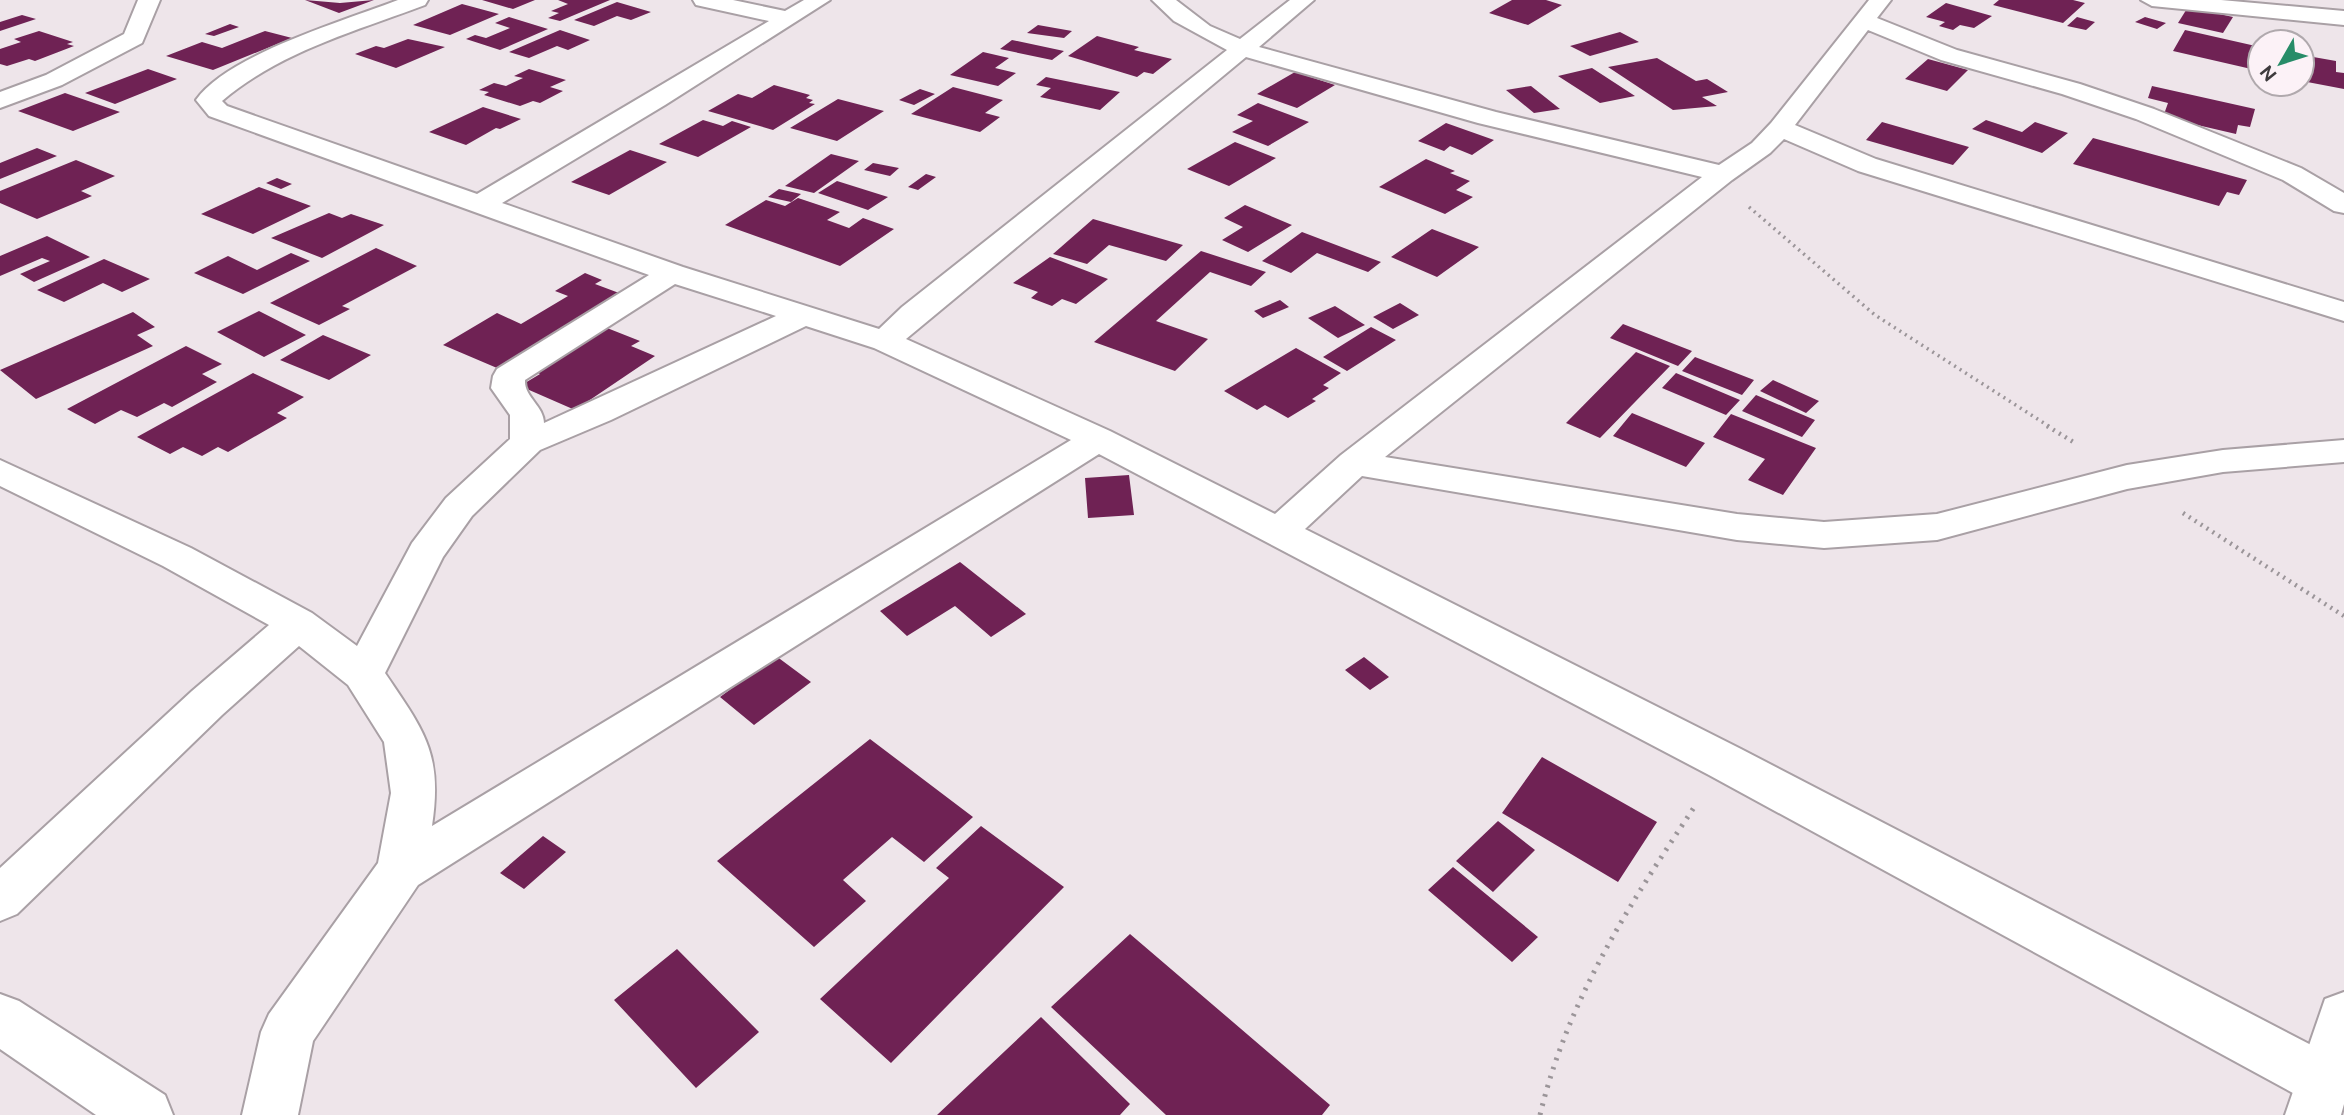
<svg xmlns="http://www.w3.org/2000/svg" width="2344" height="1115" font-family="Ubuntu,sans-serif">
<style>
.building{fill:#6f2254}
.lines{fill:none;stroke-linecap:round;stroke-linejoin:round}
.street-casing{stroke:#a9a0a5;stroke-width:4}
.highway-casing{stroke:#a9a0a5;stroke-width:4}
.path-far2{stroke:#9b9599;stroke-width:3.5;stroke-dasharray:2 4.5;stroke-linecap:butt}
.path-far1{stroke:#9b9599;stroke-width:4.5;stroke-dasharray:2 5;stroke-linecap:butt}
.path{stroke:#9b9599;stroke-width:5;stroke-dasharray:2.5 7;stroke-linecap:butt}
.street{fill:#fff;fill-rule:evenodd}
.highway{fill:#fff;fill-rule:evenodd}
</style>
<rect width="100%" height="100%" fill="#eee5ea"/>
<path class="building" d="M305,0L340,3L374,0L339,13Z
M482,0H535L513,9Z
M558,0H610L560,21L548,18L559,13L551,11L568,4Z
M1512,0H1546L1562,5L1528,25L1489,13Z
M1999,0H2073L2085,3L2063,23L1993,5Z
M617,2L651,12L631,20L617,16L594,26L574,20Z
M1946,3L1992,16L1974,28L1960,25L1953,30L1939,26L1945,22L1926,17Z
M462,4L499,14L450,35L413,25Z
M2188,7L2233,17L2223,33L2178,23Z
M22,15L36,19L0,31V22Z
M509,17L548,29L500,50L466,39L475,35L486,38L510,28L495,23Z
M2077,17L2095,22L2086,30L2067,26Z
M2145,17L2166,23L2157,29L2135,22Z
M230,24L239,27L214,36L205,34Z
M1038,25L1072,31L1064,38L1027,33Z
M560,30L590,40L568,50L557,46L529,58L509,52Z
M2185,30L2260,47V71L2173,51Z
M39,31L73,42L67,44L74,46L35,61L29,59L7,66L0,64V49L21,42L14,39Z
M265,31L292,38L213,70L166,56L202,42L222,48Z
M1620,32L1639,42L1590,56L1570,46Z
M1097,36L1139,47L1134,50L1172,59L1153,74L1144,72L1137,77L1068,56Z
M408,39L445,47L396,68L355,54L376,46L384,48Z
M1012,40L1064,51L1052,60L1000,49Z
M983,52L1009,58L995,68L1016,73L998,86L950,75Z
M2302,55L2336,61V72L2344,73V89L2302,81Z
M1657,58L1696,81L1707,79L1728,92L1702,97L1717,106L1673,110L1608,67Z
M1928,59L1968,70L1947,91L1905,79Z
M1592,68L1635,96L1600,103L1558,76Z
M148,69L177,79L115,104L85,93Z
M529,69L566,80L550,87L563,91L540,103L533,101L520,106L484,95L489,92L479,90L494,83L506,86L523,78L514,76Z
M1295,72L1335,85L1297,108L1257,94Z
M1046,77L1120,92L1100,110L1040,97L1051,88L1036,85Z
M774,85L810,95L806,98L813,100L809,103L815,104L773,130L708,111L738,94L752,98Z
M1531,86L1560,109L1534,113L1506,90Z
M2152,86L2255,109L2250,127L2238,125L2236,134L2163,117L2168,103L2148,98Z
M953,87L1003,100L985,113L1000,117L980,132L911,114Z
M920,89L935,94L914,105L899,100Z
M65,93L120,112L73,131L18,111Z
M838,99L884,111L837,141L790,128Z
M1258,103L1309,122L1268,146L1232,132L1253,121L1237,115Z
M483,107L521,119L500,129L496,128L466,145L429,132Z
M703,120L723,126L732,121L751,127L698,157L659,144Z
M1986,120L2022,132L2035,122L2068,133L2042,153L1972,129Z
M1882,122L1969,147L1953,165L1866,140Z
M1446,123L1494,140L1472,155L1450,146L1444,151L1418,141Z
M2093,138L2247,180L2239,195L2227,192L2219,206L2073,164Z
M1235,142L1276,158L1229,186L1187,169Z
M37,148L57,156L0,179V163Z
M630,150L667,162L609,195L571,182Z
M831,154L859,161L814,193L785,186Z
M1426,159L1455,171L1450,173L1470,181L1456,190L1473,197L1445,214L1379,187Z
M76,160L115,176L81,191L92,196L37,219L0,203V191Z
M873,163L899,168L890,176L864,170Z
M926,174L936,177L918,190L908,187Z
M277,178L292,184L281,189L266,183Z
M837,181L888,197L868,210L818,193Z
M259,187L311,206L253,234L201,214Z
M779,189L801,194L791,202L768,197Z
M798,198L840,212L827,220L849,228L863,218L894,229L840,266L725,225L766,200L785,206Z
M1245,205L1292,225L1248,252L1222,240L1243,227L1224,218Z
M329,213L342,218L351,214L384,225L322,258L271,238Z
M1093,219L1183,245L1166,261L1109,245L1087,264L1053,254Z
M1432,229L1479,247L1437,277L1391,257Z
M1302,232L1381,262L1368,272L1317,253L1291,273L1262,261Z
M47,236L90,257L34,282L20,274L50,261L42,258L0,276V256Z
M376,248L417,266L342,306L350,309L319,325L270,303Z
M1201,251L1266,272L1251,286L1210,272L1156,321L1208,339L1175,371L1094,342Z
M291,253L310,261L243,294L194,273L228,256L257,270Z
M1050,257L1108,279L1076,304L1062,299L1052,306L1031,298L1038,292L1013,283Z
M104,259L150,279L122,292L103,283L64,302L37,290Z
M585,273L602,280L595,284L619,293L497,368L443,345L497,313L521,324L568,296L555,291Z
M1280,300L1289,307L1263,318L1254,311Z
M1400,303L1419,315L1393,329L1373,317Z
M1335,306L1365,325L1338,338L1308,318Z
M259,311L306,335L264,357L217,332Z
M133,312L155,327L137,335L153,346L36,399L0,370Z
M1623,324L1692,351L1678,366L1610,338Z
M602,326L640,341L631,346L655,356L575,410L520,386L540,374L532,370Z
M1371,327L1396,340L1347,371L1323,357Z
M323,335L371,355L329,380L280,360Z
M186,346L222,364L202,374L217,382L172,407L164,403L137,417L121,410L95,424L67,409Z
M1296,348L1341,373L1323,385L1329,388L1312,399L1316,401L1288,418L1265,405L1257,410L1224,391Z
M1636,352L1670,366L1600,438L1566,423Z
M1695,357L1754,380L1742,395L1682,371Z
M253,373L304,397L277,413L287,418L228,452L218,447L202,456L183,447L170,454L137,437Z
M1676,373L1740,400L1726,415L1662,388Z
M1773,380L1819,401L1806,413L1760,391Z
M1756,395L1815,420L1802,437L1742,411Z
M1632,413L1705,443L1686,467L1613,436Z
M1731,414L1816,448L1783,495L1748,480L1765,459L1713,437Z
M1129,475L1134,515L1088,518L1085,478Z
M960,562L1026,614L991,637L955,606L907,636L880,611Z
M776,656L811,682L754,725L720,697Z
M1364,657L1389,677L1370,690L1345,670Z
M870,739L973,817L924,862L892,837L843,880L866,901L814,947L717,861Z
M1542,757L1657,822L1618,882L1502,813Z
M1498,821L1535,850L1493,892L1456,861Z
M981,826L1064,887L891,1063L820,999L949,878L936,868Z
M543,836L566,852L524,889L500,873Z
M1453,867L1538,937L1512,962L1428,890Z
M1130,934L1330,1105L1322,1115H1166L1051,1007Z
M677,949L759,1032L696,1088L614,1000Z
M1041,1017L1130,1104L1120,1115H937Z"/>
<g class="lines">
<g class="street-casing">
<path id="street" d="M138,0H160L142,43L62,85L0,108V92L46,75L124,34Z
M398,0H428L425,5C356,31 279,52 222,101L227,106L477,194L769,21L696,5L693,0H733L785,11L804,0H830L665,105L502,203L683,267L879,329L902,307L1227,50L1174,21L1152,0H1176L1210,26L1240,39L1290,0H1314L1259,47L1496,112L1719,165L1752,143L1771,123L1869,0H1891L1877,18L1957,50L2080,84L2154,109L2301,168L2344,193V213L2334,211L2283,180L2136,119L2062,94L1941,60L1868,30L1795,125L1876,159L2344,302V321L1858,171L1784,139L1770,153L1732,180L1385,457L1737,514L1824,522L1937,514L2127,465L2223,450L2344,440V462L2223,472L2127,489L1937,540L1824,548L1737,540L1362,476L1305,529L1741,749L2342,1061V1099L2323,1107L2304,1099L1709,775L1099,454L418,885L313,1041L298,1115H242L261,1032L269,1014L378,863L391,793L384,742L348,685L299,646L222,715L17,914L0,921V868L192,691L269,625L163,566L0,486V460L191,548L312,613L357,646L412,543L446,498L510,439V415L491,388L493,376L497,369L649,275L209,116L196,100C227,55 346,20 398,0ZM1246,57L1478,123L1702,177L1341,455L1275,514L1110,431L906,339ZM675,284L776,316L544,423C544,406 524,397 525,380ZM806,326L874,348L1071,440L432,826C443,753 424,731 385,673L443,557L472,516L540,450L611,420Z
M2141,0H2221L2344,11V25L2152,6Z
M0,994L19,1001L165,1095L173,1115H96L0,1049Z"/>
</g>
<g class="highway-casing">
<path id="highway" d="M2344,992V1104L2341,1115H2285L2325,999Z"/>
</g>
<path class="path-far2" d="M1749,207L1875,315L2050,427"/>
<path class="path-far1" d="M2047,426L2075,443
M2183,513L2344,616"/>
<path class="path" d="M1540,1115C1568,998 1631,902 1697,803"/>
<use href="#street" class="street"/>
<use href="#highway" class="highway"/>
</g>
<g transform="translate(2281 63) rotate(231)"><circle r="33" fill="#fcf2f7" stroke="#b0a9ad" stroke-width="2"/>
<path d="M0-5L12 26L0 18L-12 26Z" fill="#278c68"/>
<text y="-10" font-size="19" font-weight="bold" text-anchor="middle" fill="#3e3b3d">N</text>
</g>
</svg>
